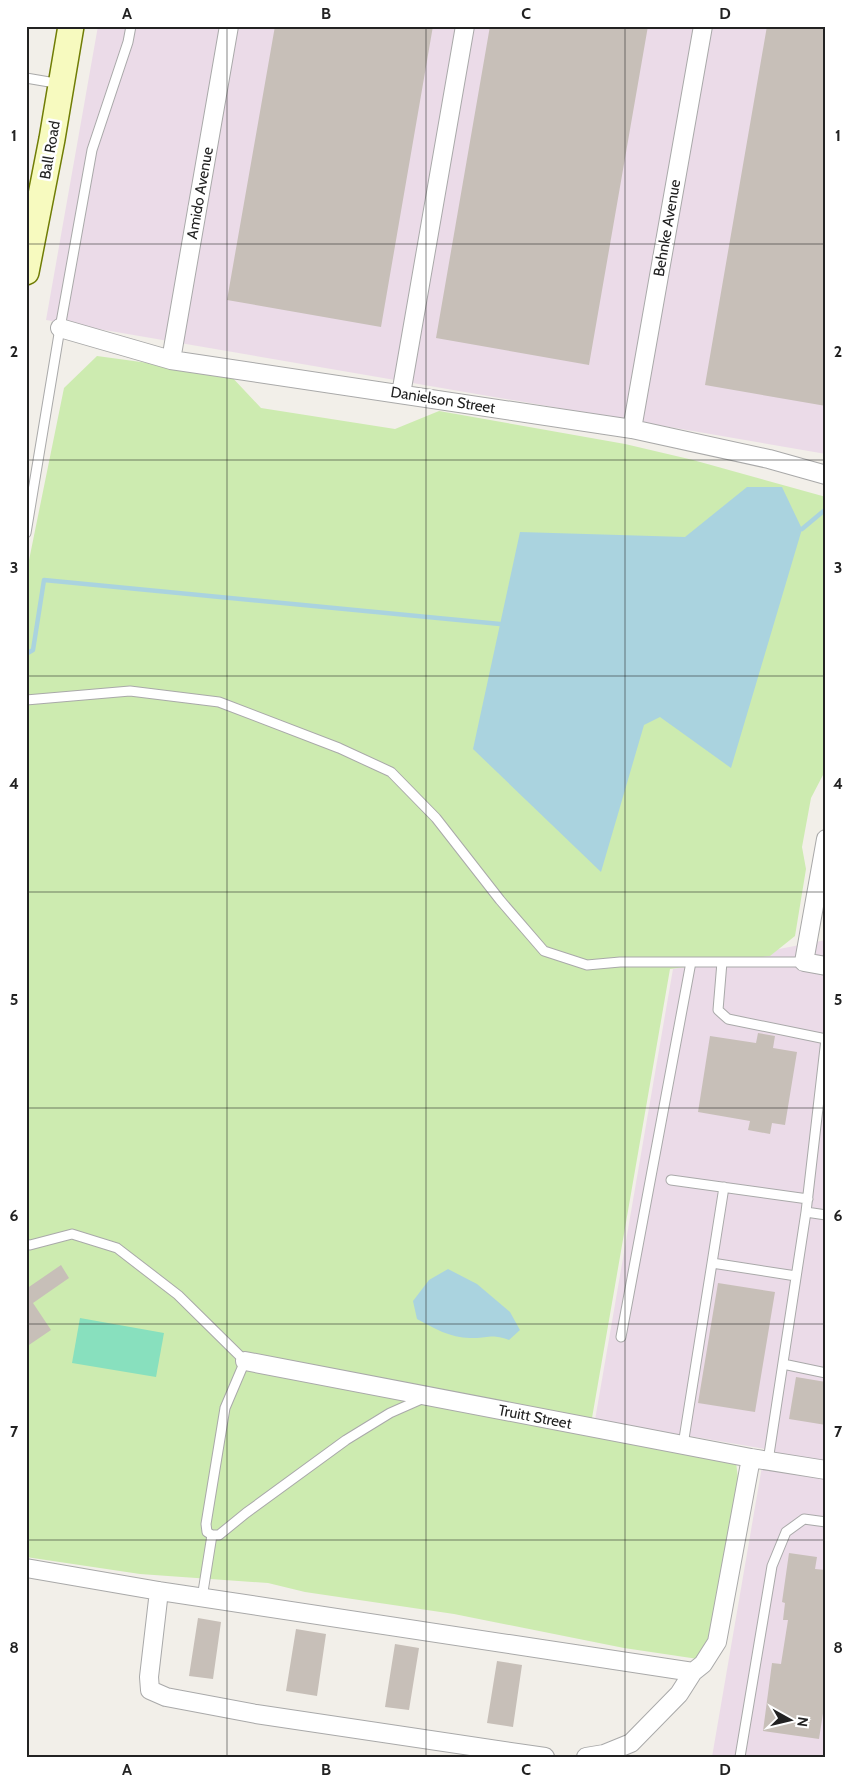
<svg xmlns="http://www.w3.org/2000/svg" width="852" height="1783" font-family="Cabin,sans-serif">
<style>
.industrial{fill:#ebdbe8}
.grass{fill:#cdebb0}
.pitch{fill:#88e0be}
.water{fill:#aad3df}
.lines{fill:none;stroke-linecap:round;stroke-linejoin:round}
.stream{stroke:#aad3df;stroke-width:4.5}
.building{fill:#c7bfb8}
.service-casing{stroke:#a9a9a9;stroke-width:11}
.minor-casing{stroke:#a9a9a9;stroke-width:20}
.secondary-casing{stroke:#707d05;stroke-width:28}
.service{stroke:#fff;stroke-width:9}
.minor{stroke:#fff;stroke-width:18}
.secondary{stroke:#f7fabf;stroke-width:25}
.grid{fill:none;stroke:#222;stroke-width:1;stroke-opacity:0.55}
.labels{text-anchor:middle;stroke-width:5;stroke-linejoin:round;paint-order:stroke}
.street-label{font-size:15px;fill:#222;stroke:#fff}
.neatline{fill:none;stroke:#222;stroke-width:2}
.grid-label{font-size:16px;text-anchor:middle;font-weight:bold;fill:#222}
</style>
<rect width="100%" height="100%" fill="#f2efe9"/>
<path class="industrial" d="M98,26H826V454L46,320Z
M826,940V1757H712L765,1449L595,1420L673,969Z"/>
<path class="grass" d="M97,356L229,374L261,408L395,429L439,411L625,444L693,460L826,497V760L823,775L811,798L802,847L806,869L795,936L770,956L670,969L592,1418L736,1462L739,1487L712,1638L698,1659L624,1648L454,1614L305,1592L268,1583L140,1574L26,1557V575L64,388Z"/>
<path class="pitch" d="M80,1318L164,1333L156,1377L72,1363Z"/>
<path class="water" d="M747,487H782L802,529L731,768L660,717L644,725L601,872L473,749L520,532L685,537Z
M448,1269L477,1284L510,1312L520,1330L509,1340C490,1333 488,1339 470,1338C450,1338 434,1328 417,1319L413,1301L429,1280Z"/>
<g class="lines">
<path class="stream" d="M802,529L826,509
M26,654L33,650L44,580L500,624"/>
</g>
<path class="building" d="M275,26H433L381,327L227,300Z
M490,26H648L589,365L436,338Z
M767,26H826V406L705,385Z
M758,1033L775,1036L773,1048L797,1052L785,1125L772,1123L770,1134L748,1130L750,1121L698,1112L710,1036L756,1043Z
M61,1265L69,1278L33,1303L51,1330L26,1347V1289Z
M718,1283L775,1292L755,1412L698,1403Z
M796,1377L826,1382V1425L789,1419Z
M789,1553L817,1557L815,1569L826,1570V1694L819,1739L763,1731L772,1663L781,1664L788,1620H783L785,1603L782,1602Z
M198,1618L221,1622L213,1679L189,1676Z
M296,1629L326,1634L317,1696L286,1691Z
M395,1644L419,1648L409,1710L385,1707Z
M497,1661L522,1665L513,1727L487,1723Z"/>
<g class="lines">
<g class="service-casing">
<path id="service" d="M26,78L61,84
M26,533L60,328L92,150L128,42L131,26
M26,700L130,691L219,702L339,748L391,772L436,818L500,900L544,951L587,965L620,962H804
M722,962L718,1010L728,1019L826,1039L806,1212
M671,1180L808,1199
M26,1244L30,1245L72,1234L117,1248L178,1295L245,1361L225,1408L206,1524L207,1532L212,1535H219L246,1513L346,1440L390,1413L424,1398
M712,1263L724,1187
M621,1337L691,962
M783,1364L826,1373
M683,1445L712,1263L796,1276
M768,1461L806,1212L826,1215
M202,1598L212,1535
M740,1757L772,1566L786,1532L804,1519L826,1522"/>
</g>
<g class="minor-casing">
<path id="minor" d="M60,328L171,360L632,429L769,459L826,475
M171,360L229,26
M401,394L465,26
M632,429L703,26
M826,839L804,962L826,966
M245,1361L751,1458L826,1470
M26,1568L159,1591L693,1672
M159,1591L149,1677L150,1690L166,1697L256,1714L545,1757
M586,1757L604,1754L631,1743L679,1694L693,1672L703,1664L717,1642L751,1458"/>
</g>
<g class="secondary-casing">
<path id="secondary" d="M26,272L52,139L71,26"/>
</g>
<use href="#service" class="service"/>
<use href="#minor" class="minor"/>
<use href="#secondary" class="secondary"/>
</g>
<path class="grid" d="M227,26V1757M426,26V1757M625,26V1757M26,244H826M26,460H826M26,676H826M26,892H826M26,1108H826M26,1324H826M26,1540H826"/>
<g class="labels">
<g class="street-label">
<text transform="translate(50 150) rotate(-80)" y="5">Ball Road</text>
<text transform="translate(200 193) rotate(-80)" y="5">Amido Avenue</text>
<text transform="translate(667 228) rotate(-80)" y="5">Behnke Avenue</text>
<text transform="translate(443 400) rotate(9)" y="5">Danielson Street</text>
<text transform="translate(535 1417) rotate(11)" y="5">Truitt Street</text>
</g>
</g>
<rect width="852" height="1783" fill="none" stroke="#ffffff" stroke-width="55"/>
<g transform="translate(790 1720) rotate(98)" stroke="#ffffff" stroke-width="4" paint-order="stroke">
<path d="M0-4L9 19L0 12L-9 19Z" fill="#222222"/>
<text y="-8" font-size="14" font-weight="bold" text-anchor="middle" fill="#222222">N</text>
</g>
<rect x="28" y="28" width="796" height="1728" class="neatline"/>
<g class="grid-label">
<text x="127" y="19">A</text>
<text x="326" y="19">B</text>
<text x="526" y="19">C</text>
<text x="725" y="19">D</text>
<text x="14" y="141">1</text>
<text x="838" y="141">1</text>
<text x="14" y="357">2</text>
<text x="838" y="357">2</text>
<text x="14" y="573">3</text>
<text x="838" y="573">3</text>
<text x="14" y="789">4</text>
<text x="838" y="789">4</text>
<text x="14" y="1005">5</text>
<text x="838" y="1005">5</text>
<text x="14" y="1221">6</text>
<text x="838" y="1221">6</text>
<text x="14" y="1437">7</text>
<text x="838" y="1437">7</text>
<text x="14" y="1653">8</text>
<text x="838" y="1653">8</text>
<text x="127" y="1775">A</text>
<text x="326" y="1775">B</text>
<text x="526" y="1775">C</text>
<text x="725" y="1775">D</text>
</g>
</svg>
